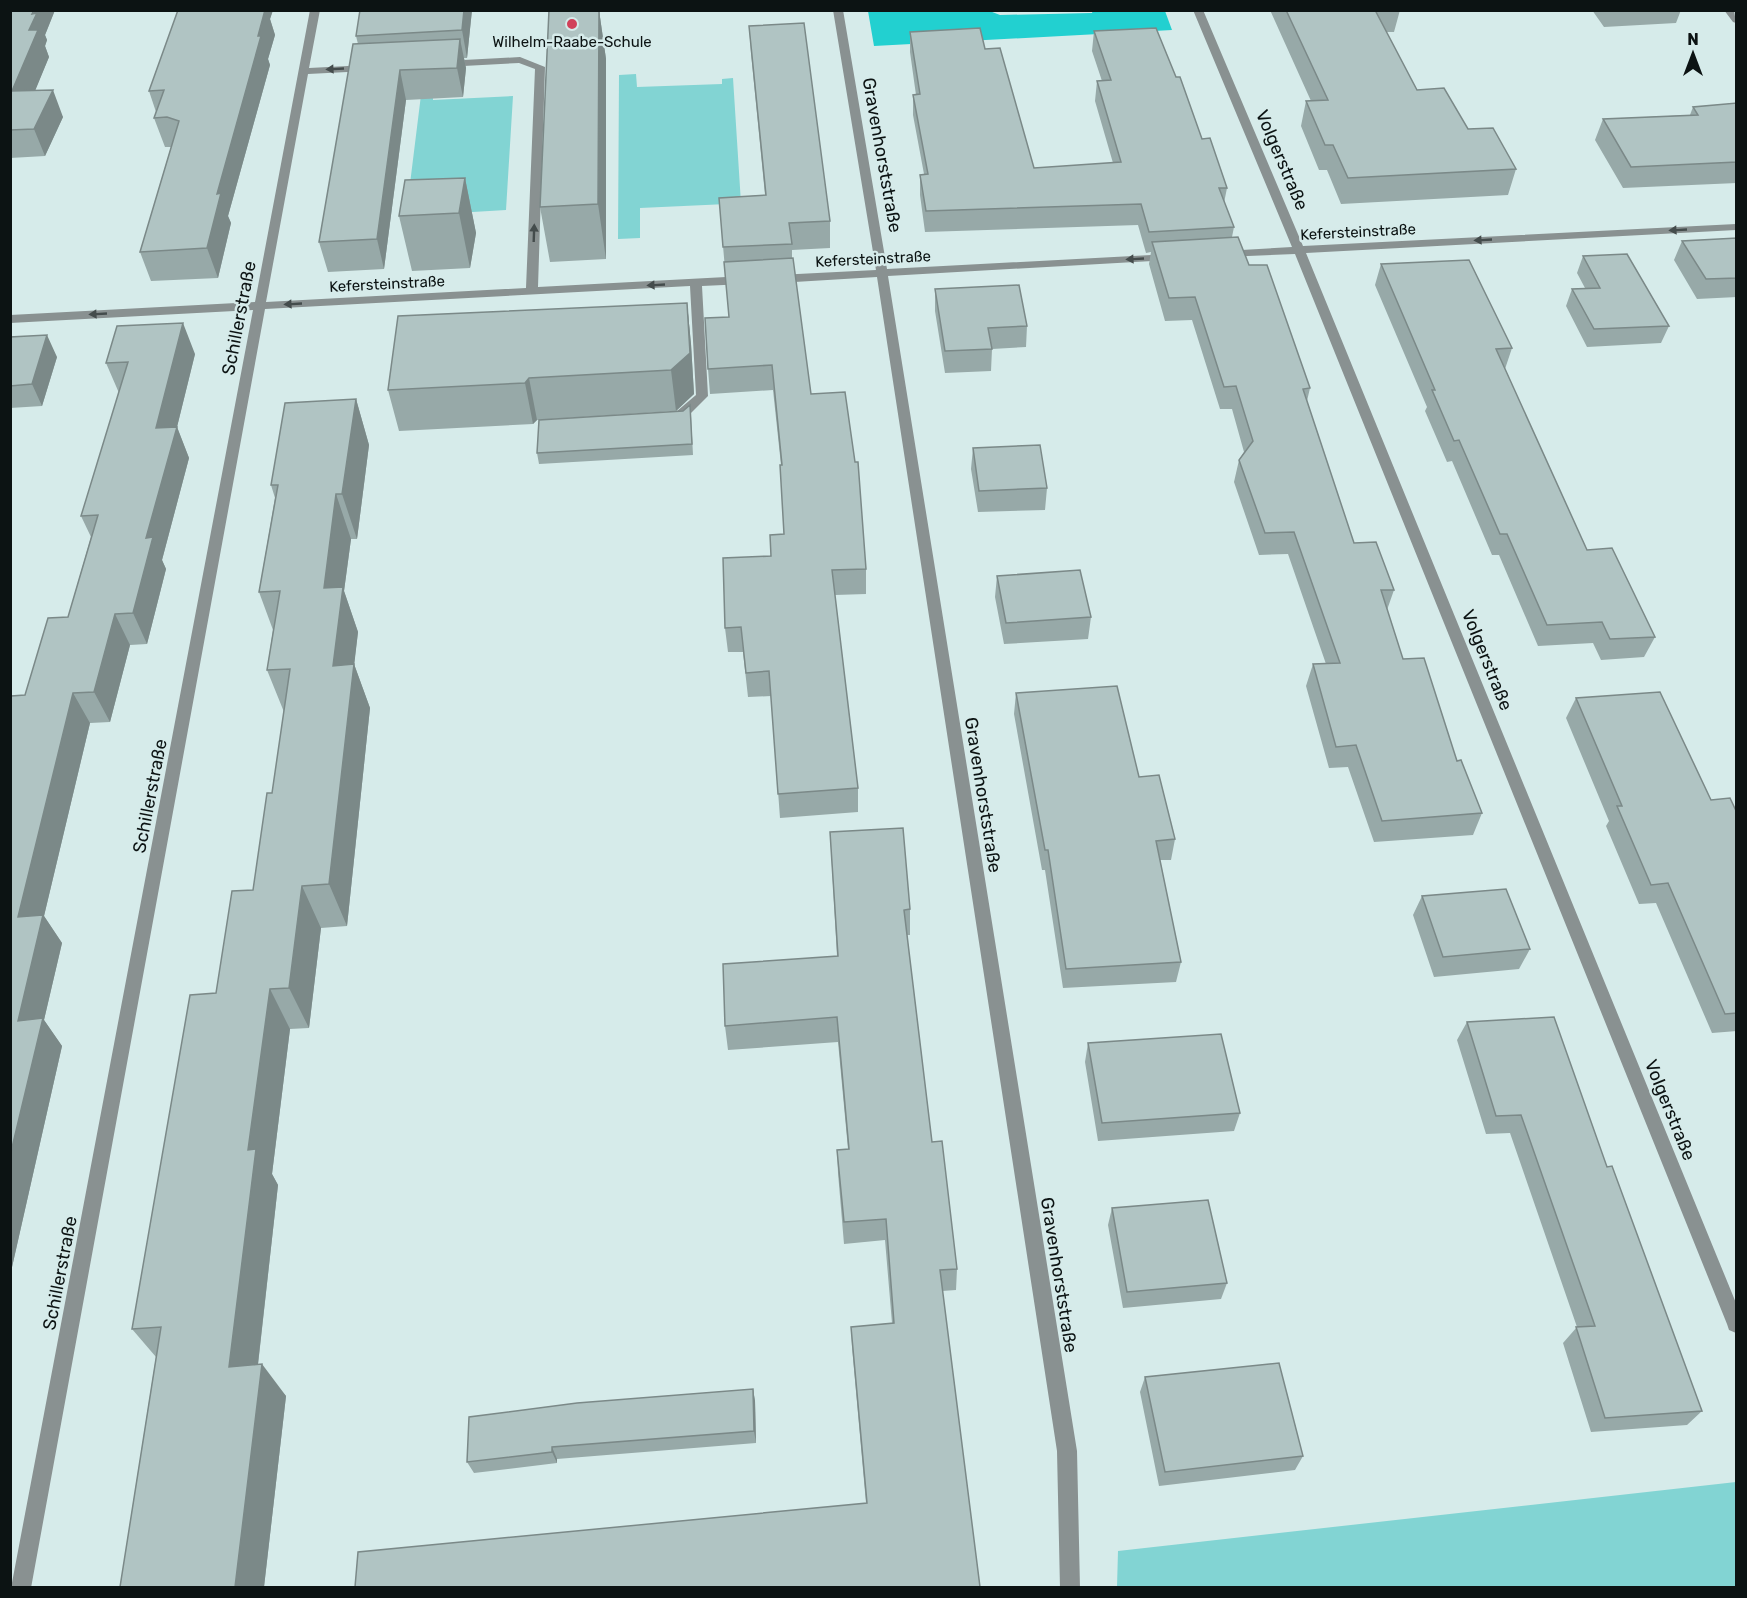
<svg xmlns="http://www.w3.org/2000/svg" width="1747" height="1598" font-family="Rubik,sans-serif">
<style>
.green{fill:#82d4d3}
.forest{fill:#22d0d0}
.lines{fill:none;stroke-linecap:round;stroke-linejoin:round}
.minor{fill:#899191;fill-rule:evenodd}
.wall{fill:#97a9a8}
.shaded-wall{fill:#7b8988}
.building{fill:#b0c4c3;stroke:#7b8988;stroke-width:1.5}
.oneway{fill:#444c4c}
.poi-dot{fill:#d1415a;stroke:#d6ebea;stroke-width:2}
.labels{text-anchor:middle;stroke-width:5;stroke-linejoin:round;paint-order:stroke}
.far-poi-label{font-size:15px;fill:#0c1313;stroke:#d6ebea}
.far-street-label{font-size:15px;fill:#0c1313;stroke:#d6ebea}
.street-label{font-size:18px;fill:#0c1313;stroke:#d6ebea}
</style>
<rect width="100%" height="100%" fill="#d6ebea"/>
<path class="green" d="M636,74L637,87L722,84V79L733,78L742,219L727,204L640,208V238L618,239L619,75Z
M421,95H433V100L513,96L506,210L406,216Z
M1736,1482V1587H1117L1118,1551Z"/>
<path class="forest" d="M987,10L1000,15L1092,13L1093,10L1165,11L1172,30L874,46L868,11Z"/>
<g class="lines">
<path class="minor" d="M310,10H320L309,68L367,65L372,68L367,71L308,74L266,302L526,288L535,69L519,63L445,67L440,64L445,61L520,57L545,67L538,287L745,276L751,280L745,284L702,286L708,396L684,420H672L670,417L696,395L690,286L265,309L31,1588H11L253,310L10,323V315L255,302Z
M833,10H843L887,269L1170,254L1176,257L1170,260L888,276L1077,1451L1080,1588H1060L1057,1451L877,277L778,283L772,279L778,275L876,270Z
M1193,10H1203L1303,246L1736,224V230L1306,253L1736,1303V1333L1729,1330L1727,1324L1295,254L1224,257L1218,254L1224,251L1292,247Z
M1724,10H1734L1736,23L1733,22Z"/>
</g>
<path class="wall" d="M10,10H55L45,35L47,40L45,46L49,57L35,90L63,117L45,156L10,158Z
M273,10L270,19L275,35L268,59L270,65L228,216L231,223L218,278L151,281L140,252L171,147H165L154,118L156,112L149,91Z
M472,10L467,58H464L466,68L463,97L406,100L384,269L328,272L319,242L358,44L356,36Z
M549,10H599L606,59V259L550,262L540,207Z
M1270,10H1400L1394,32H1386L1417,90L1468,129L1516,169L1508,195L1341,204L1327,170H1319L1301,126L1306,101H1311Z
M1592,10H1681L1676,23L1604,27Z
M749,26L830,221V248L792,250V258L811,394L866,569V594L835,595L858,788V812L780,818L771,696L748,697L743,652H728L725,628L784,534L781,465L773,390L710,394L708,369L729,317L719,198L765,195L751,53Z
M1094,31L1176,77L1202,139L1227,188L1224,203L1234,227L1232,237L1249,265L1310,388L1307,401L1354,543L1394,590L1387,610L1403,659L1457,761L1482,813L1473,835L1374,842L1348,767L1329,768L1306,686L1313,664H1326L1288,554L1259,555L1234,482L1239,460L1244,452L1232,409H1220L1192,320L1165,321L1149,264L1151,252L1146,253L1138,225L925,232L920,195V175L924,174L913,115V95H916L910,52V32L985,49L1034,168L1113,163L1095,101L1097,81H1102L1092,51Z
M1737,103V183L1623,188L1595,140L1603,119L1690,115L1693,107Z
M465,178L476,233L470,268L412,271L399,216Z
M1737,238V297L1697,299L1674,260L1682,241Z
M1583,256L1669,326L1661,343L1587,347L1566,306L1572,289L1585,288L1577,273Z
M1381,264L1512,348L1505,369L1587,550L1655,637L1644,657L1601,660L1593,643L1538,646L1499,555H1492L1452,461L1447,462L1425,411L1427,407L1375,285Z
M935,289L1027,326L1026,347L992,349L991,371L945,373L935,311Z
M687,303L691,344L694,394L676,411L537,420L533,424L399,431L388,390Z
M10,337L57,357L42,406L10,408Z
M195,354L177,427L189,458L162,560L166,569L147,644L130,645L110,722L90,723L44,916L62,943L44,1020L62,1046L10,1276L25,695L68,617L91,537L81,516L119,393L106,363Z
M356,399L369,445L357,539H351L344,591L358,632L354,664L370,708L347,926L321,928L309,1028L290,1029L272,1174L278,1185L258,1365L286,1396L264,1587H120L156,1357L132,1329L216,993L253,890L272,793L284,712L267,670L273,630L259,592L275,498L271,485Z
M691,416L693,455L539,464L537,453Z
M973,448L1047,488L1045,510L978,512L971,469Z
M997,576L1091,617L1088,639L1004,644L995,597Z
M1016,693L1139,777L1175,839L1171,860H1160L1181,962L1176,982L1063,988L1045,870H1042L1014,714Z
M1576,698L1711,800L1737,813V1031L1712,1033L1656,903L1639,904L1606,826L1609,821L1566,718Z
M830,832L910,909V935H907L932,1142L957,1269L956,1290L942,1291L980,1587L866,1503L852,1347L851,1327L892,1323L885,1240L844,1244L838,1173L837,1150L848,1149L838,1042L728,1050L725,1026L837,956Z
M1422,896L1530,949L1519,969L1434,977L1413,915Z
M1467,1022L1607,1167L1702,1411L1687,1425L1591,1432L1563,1343L1577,1327L1510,1133L1486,1134L1457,1040Z
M1088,1043L1240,1113L1234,1131L1098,1141L1085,1062Z
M1112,1208L1227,1283L1221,1299L1123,1308L1108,1225Z
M1145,1377L1303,1456L1295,1470L1159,1486L1140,1392Z
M753,1389L755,1401L756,1443L557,1459V1463L474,1473L467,1462Z"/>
<path class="shaded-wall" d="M34,10H55L45,35L47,40L45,46L49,57L24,118L12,91Z
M259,10H273L270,19L275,35L268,59L270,65L228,216L231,223L218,278L207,248L217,194L258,36Z
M464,10H472L467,58L462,30Z
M599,10L606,59V259L598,204Z
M460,39L466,68L463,97L457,68Z
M400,70L406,100L384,269L377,239Z
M53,90L63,117L45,156L34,129Z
M465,178L476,233L470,268L459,213Z
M687,303L691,344L694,394L676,411L671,370Z
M183,323L195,354L177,427L189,458L162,560L166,569L147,644L133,613L146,538L156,428Z
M47,335L57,357L42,406L32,384Z
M529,378L537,420L533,424L525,383Z
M356,399L369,445L357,539L342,494Z
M336,494L351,539L344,591L358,632L349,710L333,666L324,588Z
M115,614L130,645L110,722L94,692Z
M354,664L370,708L347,926L329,884Z
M73,693L90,723L44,916L62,943L44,1020L62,1046L10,1276V1156L18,1021V917Z
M302,886L321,928L309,1028L289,988Z
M270,989L290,1029L272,1174L278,1185L254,1399L229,1367L248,1150Z
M262,1364L286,1396L264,1587H235Z
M753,1389L755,1401L756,1443L754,1431Z
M552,1447L557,1459V1463L552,1452Z"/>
<path class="building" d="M10,10H34L32,14L37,13L29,30H38L12,91L53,90L34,129L10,130Z
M178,10H265L258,36H261L217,194L221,193L207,248L140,252L179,121L167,117L154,118L164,90L149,91Z
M360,10H464L462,30L356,36Z
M549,10H599L598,204L540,207Z
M1286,10H1375L1417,90L1444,88L1468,129L1493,128L1516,169L1348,178L1333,145H1325L1306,101L1328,100Z
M804,23L830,221L789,223L792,244L723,247L719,198L766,195L749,26Z
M980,28L985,49L1000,48L1034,168L1121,162L1097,81L1111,80L1094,31L1156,28L1176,77H1180L1202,139L1210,138L1227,188H1219L1234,227L1149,232L1141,204L926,211L920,175L928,174L913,95L920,94L910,32Z
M460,39L457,68L400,70L377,239L319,242L353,44Z
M1737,103V162L1631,167L1603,119L1698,115L1693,107Z
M465,178L459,213L399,216L405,180Z
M1238,237L1249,265H1267L1310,388L1303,389L1354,543L1376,542L1394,590H1381L1403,659L1424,658L1457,761L1461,760L1482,813L1382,821L1356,745L1336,747L1313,664L1340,663L1294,532L1265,533L1239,460L1253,441L1236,386L1224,387L1195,297L1169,298L1152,242Z
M1737,238V278L1706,279L1682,241Z
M1627,254L1669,326L1594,329L1572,289L1600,288L1583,256Z
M793,258L811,394L845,392L855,462H858L866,569L832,570L858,788L778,794L769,671L746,673L741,627L725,628L723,558L771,556L770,535L784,534L780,465H782L772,365L708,369L705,318L729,317L724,262Z
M1469,260L1512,348L1496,349L1587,550L1612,548L1655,637L1610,639L1602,622L1547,625L1507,534H1500L1459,440L1454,441L1432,390H1435L1381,264Z
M1019,285L1027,326L988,328L992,349L945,351L935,289Z
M687,303L690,353L671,370L529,378L525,383L388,390L398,316Z
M183,323L156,428L177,427L146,538L153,537L133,613L115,614L94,692L73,693L18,917L43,915L18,1021L43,1018L10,1156V698L11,696L25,695L48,618L68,617L98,515L81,516L128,362L106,363L117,326Z
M47,335L32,384L10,386V337Z
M356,399L342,494H336L324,588L343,587L333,666L354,664L329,884L302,886L289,988L270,989L248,1150L256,1149L229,1367L262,1364L235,1587H120L161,1327L132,1329L190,995L216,993L232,891L253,890L267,793H272L290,669L267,670L280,591L259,592L278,485H271L285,403Z
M690,405L692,444L537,453L539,420L683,411Z
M1040,445L1047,488L979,491L973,448Z
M1080,570L1091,617L1006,623L997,576Z
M1117,686L1139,777L1159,775L1175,839L1156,841L1181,962L1066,969L1048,850H1045L1016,693Z
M1660,692L1711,800L1730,798L1737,813V1013L1725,1014L1668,883L1651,885L1617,806H1622L1576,698Z
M903,828L910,909L904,910L932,1142L942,1141L957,1269L940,1270L980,1587H355L358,1552L867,1503L851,1327L894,1323L886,1219L844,1222L837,1150L849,1149L837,1017L725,1026L723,964L838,956L830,832Z
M1506,889L1530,949L1443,957L1422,896Z
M1554,1017L1607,1167L1612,1166L1702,1411L1605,1418L1576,1327L1595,1326L1521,1115L1496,1116L1467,1022Z
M1221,1034L1240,1113L1102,1123L1088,1043Z
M1208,1200L1227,1283L1127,1292L1112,1208Z
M1279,1363L1303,1456L1165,1472L1145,1377Z
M753,1389L754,1431L552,1447V1452L467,1462L469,1417L577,1403Z"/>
<defs><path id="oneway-solid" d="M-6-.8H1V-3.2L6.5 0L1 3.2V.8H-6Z" transform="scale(1.5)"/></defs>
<g class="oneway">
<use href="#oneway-solid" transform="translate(335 69) rotate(177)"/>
<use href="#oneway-solid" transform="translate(1678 230) rotate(177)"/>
<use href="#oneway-solid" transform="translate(534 233) rotate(-88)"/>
<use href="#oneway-solid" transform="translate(1483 240) rotate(177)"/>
<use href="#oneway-solid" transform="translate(1135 259) rotate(177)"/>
<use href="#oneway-solid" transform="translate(656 285) rotate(177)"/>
<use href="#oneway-solid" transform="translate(293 304) rotate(177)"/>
<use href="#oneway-solid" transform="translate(98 314) rotate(177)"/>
</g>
<circle class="poi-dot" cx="572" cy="24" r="6"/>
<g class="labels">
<g class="far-poi-label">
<text x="572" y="47">Wilhelm-Raabe-Schule</text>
</g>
<g class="far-street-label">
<text transform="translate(1358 232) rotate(-3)" y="5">Kefersteinstraße</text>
<text transform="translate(873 259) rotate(-3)" y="5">Kefersteinstraße</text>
<text transform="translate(387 284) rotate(-3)" y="5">Kefersteinstraße</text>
</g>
<g class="street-label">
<text transform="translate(882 155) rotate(80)" y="6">Gravenhorststraße</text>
<text transform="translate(1282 160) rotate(67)" y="6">Volgerstraße</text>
<text transform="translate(239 318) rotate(-79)" y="6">Schillerstraße</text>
<text transform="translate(1487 660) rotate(68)" y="6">Volgerstraße</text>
<text transform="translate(983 795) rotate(81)" y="6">Gravenhorststraße</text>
<text transform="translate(150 796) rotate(-79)" y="6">Schillerstraße</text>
<text transform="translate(1670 1110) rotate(68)" y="6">Volgerstraße</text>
<text transform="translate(60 1273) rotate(-79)" y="6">Schillerstraße</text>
<text transform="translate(1059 1275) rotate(81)" y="6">Gravenhorststraße</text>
</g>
</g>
<rect width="1747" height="1598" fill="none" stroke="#0c1313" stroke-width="24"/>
<g transform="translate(1693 54)" stroke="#d6ebea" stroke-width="4.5" paint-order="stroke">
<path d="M0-4.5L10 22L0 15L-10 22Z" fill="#0c1313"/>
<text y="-9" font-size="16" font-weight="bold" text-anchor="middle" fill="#0c1313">N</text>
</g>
</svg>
